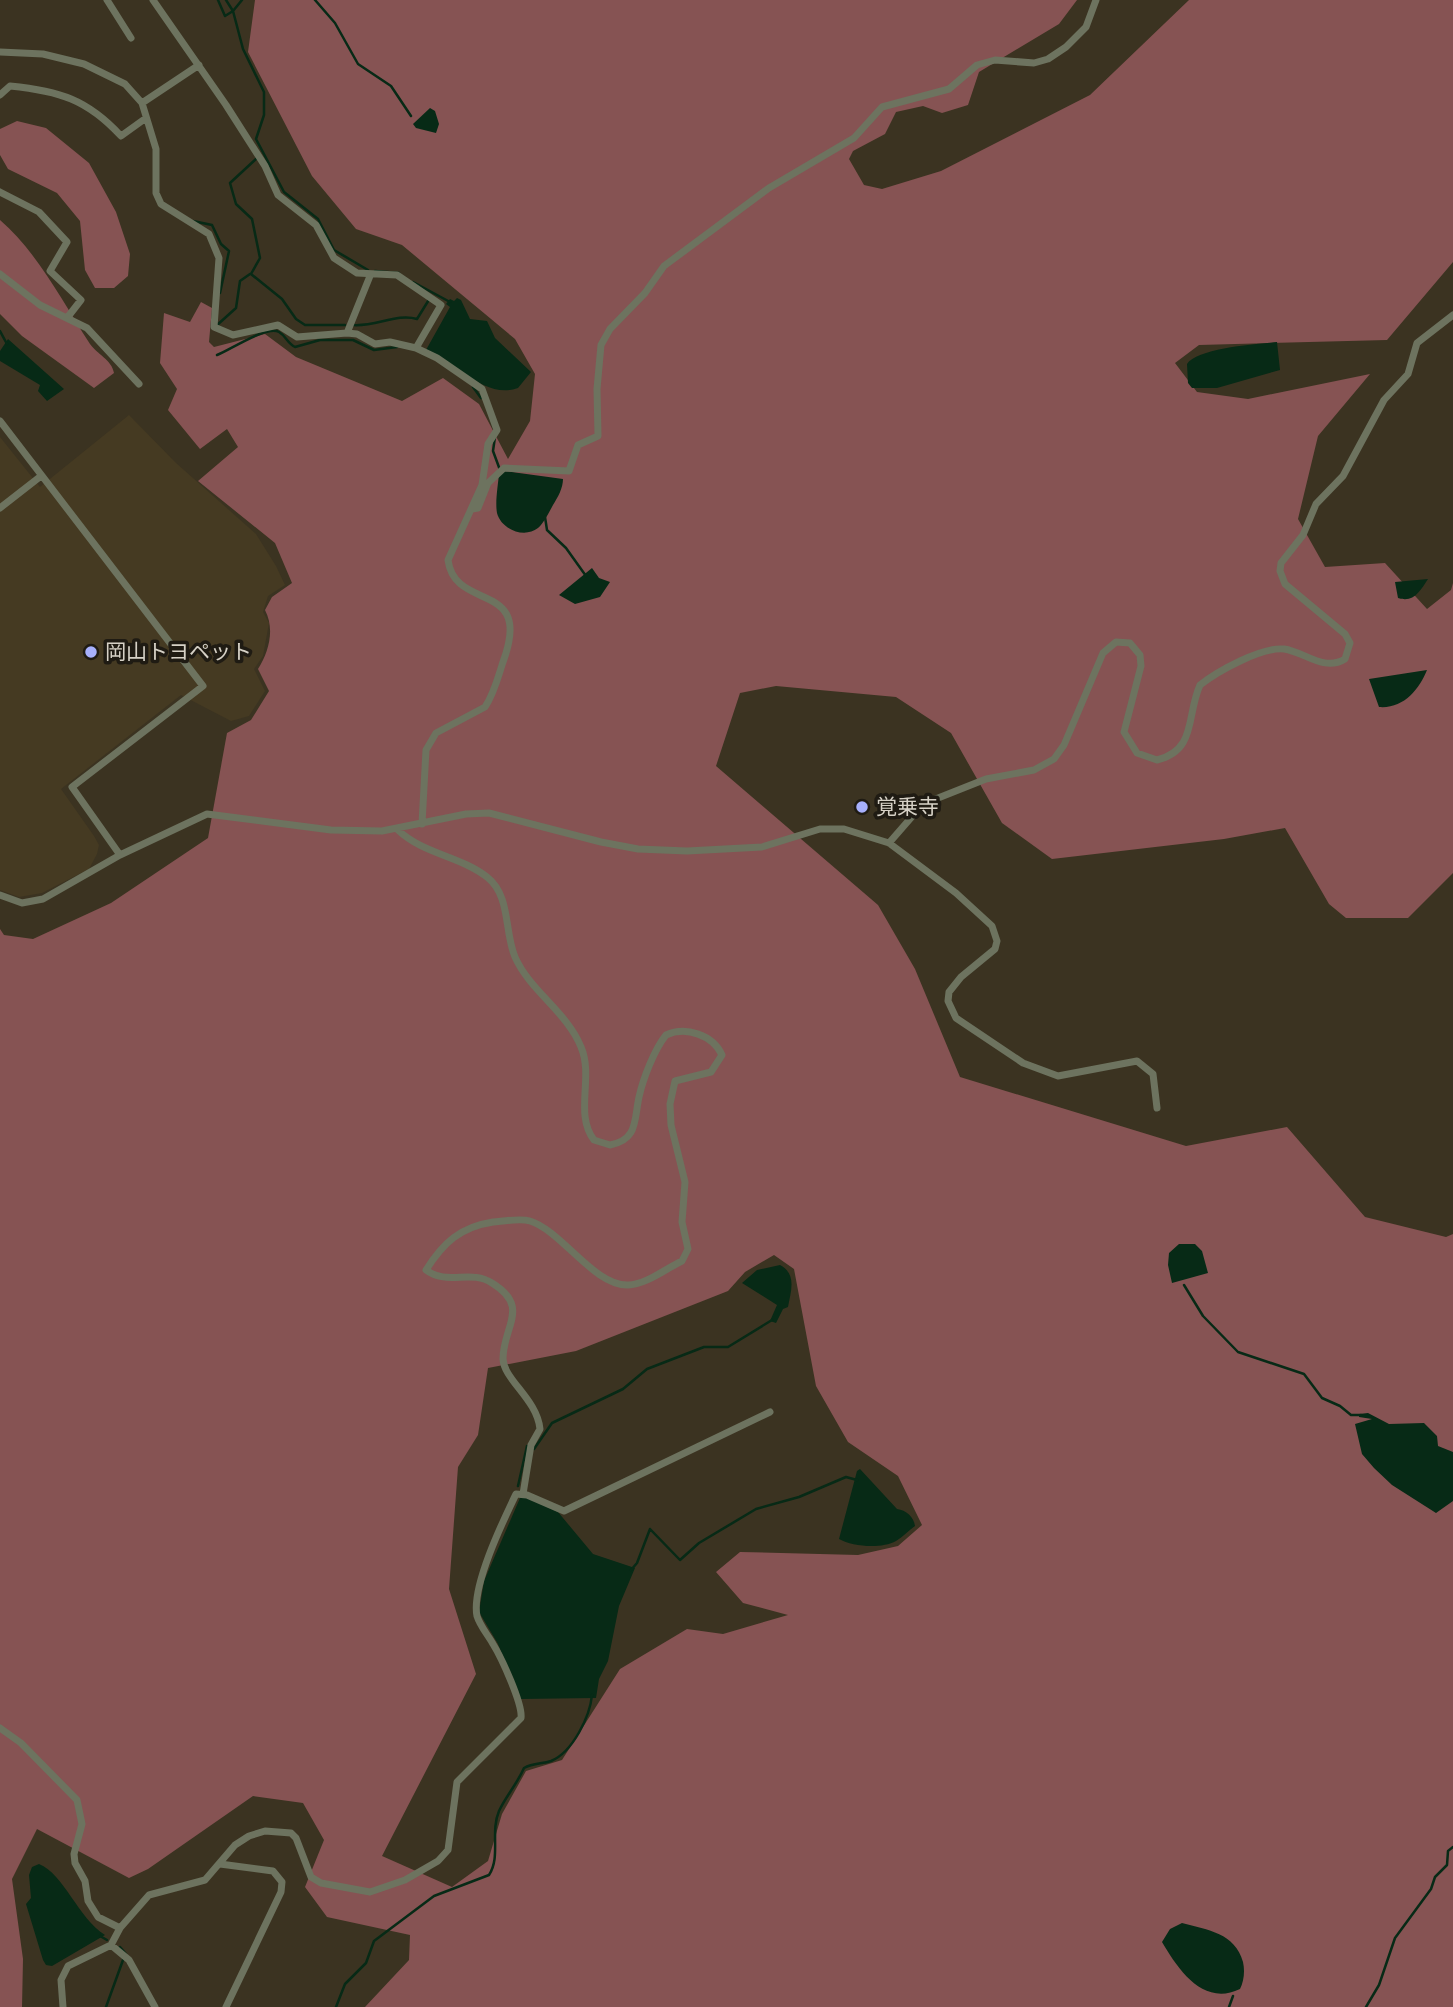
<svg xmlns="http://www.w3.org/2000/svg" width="1453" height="2007" font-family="Figtree,'Noto Sans JP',sans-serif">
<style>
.built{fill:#453a22}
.forest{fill:#865353;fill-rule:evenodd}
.water{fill:#072a16}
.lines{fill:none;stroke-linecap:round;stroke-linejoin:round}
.stream{stroke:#072a16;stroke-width:2.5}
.minor{stroke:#6d735f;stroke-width:7}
.poi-dot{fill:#a7b0fc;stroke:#1f1b13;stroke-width:2.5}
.labels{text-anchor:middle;stroke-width:7;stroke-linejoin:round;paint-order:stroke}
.poi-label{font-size:21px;fill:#d6d1c6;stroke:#1f1b13;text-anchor:start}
</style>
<rect width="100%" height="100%" fill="#3b3321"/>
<path class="built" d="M129,415L176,463L256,534L276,566L285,585L268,596L263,612L269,623L263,656L254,669L265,691L249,716L231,721L181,695L61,789L94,836L99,845L97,854L89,869L42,893L19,897L0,890V437L40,487Z"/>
<path class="forest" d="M255,0H1077L1059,24L979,72L968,105L942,113L923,106L896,112L885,134L853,151L849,159L864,185L882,189L941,171L1090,95L1189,0H1453V262L1387,340L1199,345L1175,363L1197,392L1248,399L1370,374L1318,436L1298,519L1325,567L1385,563L1427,609L1451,590L1453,583V873L1408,918H1346L1329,904L1285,828L1224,839L1052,859L1002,823L951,733L896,697L776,686L740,693L716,766L878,905L915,969L960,1077L1186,1146L1287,1127L1365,1217L1446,1237L1453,1234V2007H365L409,1960L410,1935L327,1917L305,1887L324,1840L303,1803L253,1796L148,1869L129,1878L37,1829L12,1879L23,1959L22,2007H0V929L4,935L33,939L111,903L208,838L227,733L251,720L269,691L258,669C269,652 275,629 265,610L272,597L292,583L275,543L198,481L238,447L227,429L200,449L168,410L177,389L160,363L164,313L190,322L201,302L212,308L209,342L214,347L265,334L296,357L402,401L443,378L479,404L508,459L530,421L535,374L515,339L402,245L356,229L312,176L248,52ZM774,1255L794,1269L816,1386L848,1442L898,1476L922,1525L898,1546L858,1555L740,1552L716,1572L743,1603L788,1615L723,1634L687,1629L620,1669L562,1760L526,1771L502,1814L488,1861L452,1887L382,1856L476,1674L449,1589L458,1467L478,1435L488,1368L576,1351L728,1291L745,1272Z
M17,121L46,128L89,163L116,212L130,254L128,276L114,288H95L85,270L80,221L57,193L8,169L0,155V129Z
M0,220C38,253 62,301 90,344C97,354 112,360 114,373L94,388L22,336L0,314Z"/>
<path class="water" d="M430,108L435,111L439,124L436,133L416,128L413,124Z
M457,298L461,300L470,319L487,321L495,338L531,372L518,388C484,400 455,361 426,350L450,307L446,304L450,299L454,301Z
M8,339L64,389L47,401L38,391L40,385L0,361V351Z
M1277,342L1280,370L1217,388H1192L1188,383L1187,364C1197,348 1257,344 1277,342Z
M504,471L563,479C563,488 558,497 553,505C549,512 544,523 538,528C524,539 501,529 497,513C495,502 498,485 499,474Z
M592,568L599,578L610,582L600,597L575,604L559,595Z
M1428,579C1420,591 1414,603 1398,598L1395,582Z
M1427,670C1419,690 1403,709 1379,707L1369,679Z
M1179,1244H1195L1202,1251L1208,1273L1172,1283L1168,1265L1169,1253Z
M780,1265C797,1274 791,1291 788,1307L783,1309L776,1323L770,1321L777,1305L742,1283L757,1270Z
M1368,1413L1389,1424L1424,1423L1437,1436L1438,1446L1453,1452V1501L1436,1513L1392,1485L1374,1468L1362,1454L1355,1424L1372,1419L1359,1417V1414Z
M860,1469L897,1509C906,1510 914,1517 915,1526C909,1530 903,1537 896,1541C882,1549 853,1547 839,1539L857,1471Z
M520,1498H527L558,1512L593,1554L635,1568L619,1606L608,1661L599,1679L596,1698L520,1699L498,1644L479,1612L484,1581Z
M39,1864C64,1874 78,1918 105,1935L52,1966L46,1965L43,1960L26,1904L31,1898L29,1875L32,1867Z
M1182,1923C1208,1930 1235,1933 1243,1962C1245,1971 1244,1981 1240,1989C1203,2007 1178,1969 1162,1942L1170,1929Z"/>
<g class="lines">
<path class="stream" d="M218,0L225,16L233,11L243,49L264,92V115L256,139L284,192L318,219L334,250L368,270
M226,0L233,11L242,0
M315,0L335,23L358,64L391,86L411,116
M256,159L230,183L236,204L252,219L260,258L251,274L282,299L296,319L305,325H345
M193,221L212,225L221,244L229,251L220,293
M375,271L399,273
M413,282L450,302
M353,325C375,327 397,313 417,319L430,298
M216,326L236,308L240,281L250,274
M0,331L7,344
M217,355C230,350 267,325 279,332C286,336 287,343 295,347L320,340H353L374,350L397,347
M473,387L481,398
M495,437L493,451L500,470
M545,517L547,530L566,548L586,576
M1184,1285L1203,1316L1238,1352L1304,1374L1322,1398L1340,1406L1351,1415H1361
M534,1449L552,1423L623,1389L647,1369L704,1347H728L772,1320
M518,1486L527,1446
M631,1570L637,1563L650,1529L680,1560L699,1543L756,1509L799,1497L846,1477L857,1480
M100,1936L107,1940
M120,1947L126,1954
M106,2007L123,1960
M336,2007L345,1984L366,1963L374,1941L434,1896L489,1875C501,1857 490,1832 499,1811C506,1796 517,1784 524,1768C533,1763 542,1764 551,1761C573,1752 590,1716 592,1695
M1229,2007L1233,1996
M1366,2007L1379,1985L1395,1938L1431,1889L1435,1877L1447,1865L1448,1851L1453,1847"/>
<path class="minor" d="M107,0L131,38
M153,0L226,105L265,166L278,195L316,225L334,258L357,273L397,275L441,305L416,348
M0,52L43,54L84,64L125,84L142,103L156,149V193L161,204L209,234L219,258L214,327L233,335L278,325L297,337L347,333L357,334L375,344L390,342L416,348L437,358L482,389L497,430L488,444L482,485L448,560C455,613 534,579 503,662C498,677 494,694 485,707L436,733L426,750L422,824
M0,95L10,86C59,91 87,99 121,136L146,118
M142,103L199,65
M0,192L39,212L67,242L50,271L81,300L67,318
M0,274L40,305L87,328L139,384
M347,333L370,276
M0,421L203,686L72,787L120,855
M0,508L41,476
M472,509L478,508L488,483L504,468L569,471L578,445L598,436L597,389L601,345L610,329L645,293L664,266L769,188L854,138L882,107L949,89L977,65L995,60L1034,63L1048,59L1066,47L1086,27L1096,0
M398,830C423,854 460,856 487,877C511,896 504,931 515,957C530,991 567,1012 581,1047C594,1077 574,1114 594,1140L610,1145C638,1140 634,1120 639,1097C643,1079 654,1050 666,1035C686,1026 713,1035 722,1055L711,1072L675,1081L670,1104L671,1125L685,1182L682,1222L688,1249L682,1261C667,1268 645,1285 628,1285C594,1286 562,1231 530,1221C520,1218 504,1221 493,1222C460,1227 443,1243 426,1270C447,1286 471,1269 492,1283C531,1307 503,1326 503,1359C504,1380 537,1399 540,1429L531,1445L523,1494
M889,843L923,804L986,779L1034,770L1054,759L1064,745L1103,653L1116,642L1130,643L1140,655L1141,666L1124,732L1137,753L1157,760C1197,750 1186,716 1200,685C1218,671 1261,647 1284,649C1305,652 1324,672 1345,659L1350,643L1345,634L1285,584L1280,571L1281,563L1303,535L1316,504L1343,476L1384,400L1408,374L1417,343L1453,315
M0,895L22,903L43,899L120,855L207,814L331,830L382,831L466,814L489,813L601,842L638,849L687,851L762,847L820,829H844L889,843L956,893L992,926L997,941L995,949L961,977L949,992L948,1001L956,1018L1023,1063L1058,1076L1137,1061L1153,1074L1157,1108
M0,1728L21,1743L77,1800L82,1824L74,1854L75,1863L85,1881L88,1901L98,1917L120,1928
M220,1864L273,1871L282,1882L281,1892L226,2007
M111,1945L129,1960L155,2007
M63,2007L61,1980L68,1966L111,1945L120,1928L149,1895L205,1880L235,1845L249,1836L265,1831L291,1833L296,1838L311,1877L321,1883L370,1892L405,1880L438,1861L448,1850L457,1782L521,1718C523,1704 501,1657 493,1644C488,1635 480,1626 477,1616C471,1587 503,1521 516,1494L527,1495L564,1511L770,1412"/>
</g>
<g class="poi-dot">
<circle cx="91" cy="652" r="7"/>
<circle cx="862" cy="807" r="7"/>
</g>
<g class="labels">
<g class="poi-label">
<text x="105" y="659">岡山トヨペット</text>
<text x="876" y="814">覚乗寺</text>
</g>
</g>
</svg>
